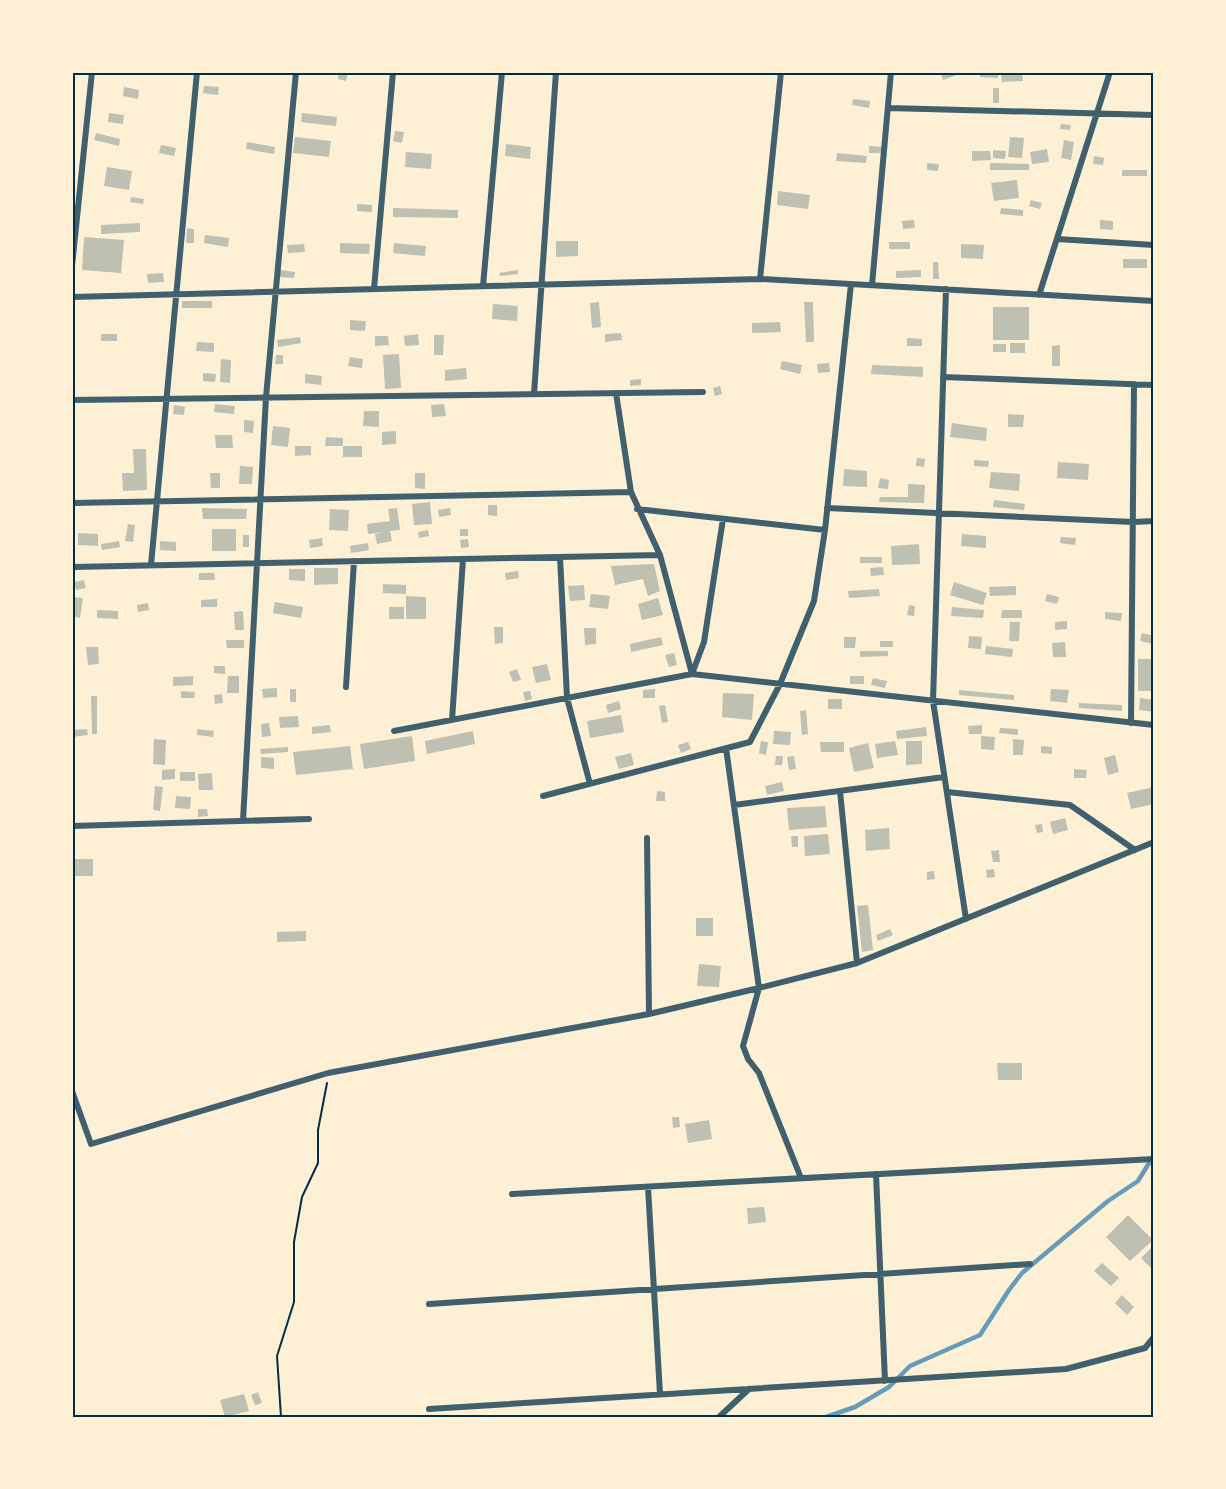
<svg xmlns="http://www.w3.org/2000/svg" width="1226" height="1489" font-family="Montserrat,sans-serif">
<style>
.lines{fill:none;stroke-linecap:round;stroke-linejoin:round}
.stream{stroke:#669bbc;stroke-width:4.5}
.building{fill:#bec0b2}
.path{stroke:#003049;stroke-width:2}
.minor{stroke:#3f606c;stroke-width:6}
.neatline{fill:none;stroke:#003049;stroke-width:2}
</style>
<rect width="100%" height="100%" fill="#fdf0d5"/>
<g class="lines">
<path class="stream" d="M826,1417L855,1407L889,1387L910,1366L980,1335L1009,1290L1022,1273L1108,1201L1138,1181L1154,1155"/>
</g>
<path class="building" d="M339,72H348L346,81L338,79Z
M948,72H956L957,75L943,80L941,74Z
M981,72H998V78L980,77Z
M1001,72H1022L1023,81L1002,82Z
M204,86L219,87L218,95L203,93Z
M124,87L139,90L138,99L123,96Z
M993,88H999V103H993Z
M853,99L870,101L869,108L852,105Z
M109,113L124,115L123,124L108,122Z
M302,113L337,117L336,126L301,122Z
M1061,124L1071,125L1070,130L1060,129Z
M395,131L404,132L402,143L393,141Z
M96,133L120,139L119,146L94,140Z
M295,137L331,141L329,157L293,153Z
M1010,137L1024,138L1022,158L1008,157Z
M1064,140L1074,142L1071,160L1061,158Z
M247,142L275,147L274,154L246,149Z
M506,144L531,147L530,159L505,156Z
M161,145L176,148L174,156L159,153Z
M869,146L885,147V153H869Z
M1047,149L1049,162L1032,164L1030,152Z
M993,150L1006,151L1005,159L993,158Z
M972,151H990L991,160L972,161Z
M406,152L432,154L431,169L405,167Z
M837,153L867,156L866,163L836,161Z
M1094,156L1104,158L1103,165L1093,164Z
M927,163L939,164L938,171L927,170Z
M990,163L1029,164V170H990Z
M107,167L132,171L129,190L104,186Z
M1122,170H1147V176H1122Z
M1017,180L1019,198L994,201L991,183Z
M778,191L810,195L808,209L777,205Z
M131,197L144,199L143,204L130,202Z
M1031,200L1042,203L1040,209L1029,206Z
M357,204L372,205V212L357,211Z
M393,208L458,210V218L393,217Z
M1001,208L1023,210V216L1000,214Z
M914,220L915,228L903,229L902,221Z
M1100,220L1113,221V230L1100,229Z
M140,223V232L101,234V225Z
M187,228L194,229V243H186Z
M205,235L229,238L228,247L204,243Z
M84,237L124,240L121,273L82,270Z
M556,241H578V256L556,257Z
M889,242H910V249H889Z
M340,243L370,244L369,254L340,253Z
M394,243L426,246L425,256L393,253Z
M304,244L305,252L288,253L287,245Z
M961,244L984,245L983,259L961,258Z
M1123,259H1147V268H1123Z
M933,262H938L939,279H933Z
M280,270L295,272L294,278L280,277Z
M518,270V274L500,276L499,273Z
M921,270V277L896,278V271Z
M163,273L164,282L148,283L147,274Z
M182,301H212V308H182Z
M599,302L601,327L592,328L590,303Z
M804,302H813L814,342H806Z
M493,304L518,306L517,321L492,319Z
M993,307H1029V340H993Z
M350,320L366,321L365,331L350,330Z
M780,322L781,332L752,333V323Z
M621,333L622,340L605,342V334Z
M101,334H117V341H101Z
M418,334L419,345L405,346L404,336Z
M434,335H444L443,355H434Z
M375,336H388L389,345L375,346Z
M300,337L301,343L278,347L277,340Z
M907,338L922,339V346H907Z
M197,342L214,343V352L196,351Z
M1010,343H1025V353H1010Z
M993,344H1006V352H993Z
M1060,345V366H1052V346Z
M399,354L401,388L385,389L383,355Z
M276,355H283V364H275Z
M350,357L363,359L362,368L348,366Z
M221,359L231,360L230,383L220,382Z
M782,361L802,365L800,374L780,369Z
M829,363L830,372L818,373L817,364Z
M872,365L923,367V377L871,374Z
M466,368L467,379L445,381V370Z
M203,373L216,374L215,382L203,381Z
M305,374L322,376L321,385L305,383Z
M641,379V385L630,386V380Z
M720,386L722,394L715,396L713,388Z
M215,404L235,406L234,414L214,412Z
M444,404L446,416L432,417L431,405Z
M174,405L185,407L184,415L173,414Z
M364,411H379V427L363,426Z
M1008,414L1024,415L1023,427H1008Z
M244,420L254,421L253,433L244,432Z
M952,423L987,428L986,441L950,437Z
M273,426L290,428L288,447L271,445Z
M396,431V444L382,445V432Z
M215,435H232L233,448H216Z
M326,437L343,438V446H362V457H343V446H325Z
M295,446H311V455L295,456Z
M133,449H146L147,490L123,491L122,473H134Z
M917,458L925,459L924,467L916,466Z
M974,460L989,461L988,467L974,466Z
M1058,462L1089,464L1088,480L1057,478Z
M240,466L253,467L252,484H239Z
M844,469L867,471V487L843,486Z
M991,472L1020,474L1019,491L989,488Z
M210,473H220V488H211Z
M415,473H425V489L415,488Z
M880,478L889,480L888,489L878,488Z
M908,484L925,485L924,503L879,502L880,497H908Z
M994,500L1025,504L1024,510L993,507Z
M430,502L432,524L414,525L412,504Z
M488,505H497V516L488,515Z
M202,508L247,509L246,519H203Z
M397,508L400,530L390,531L392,541L377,544L375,534L384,532L368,534L367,524L390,521L388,509Z
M450,508L451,515L439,517L438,510Z
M330,509L349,510L348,531L329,530Z
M128,524L135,525L133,542L125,541Z
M212,529H236V551H212Z
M460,529H468V536H460Z
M428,530L429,536L419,538L418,532Z
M78,533L98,534V546L78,545Z
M962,534L986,536V548L961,546Z
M243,535H249V547H243Z
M1061,537L1076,538L1075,545L1060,543Z
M322,538L323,546L310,548L309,540Z
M468,539L469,547L461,548L460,540Z
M119,541L120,547L102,550L101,544Z
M160,541L176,542V551L160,550Z
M368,543L369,550L351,553L350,546Z
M919,544L920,564L892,565L891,546Z
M860,557H882V563H860Z
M654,564L660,591L648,596L643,579L615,585L611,566Z
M883,567L884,575L871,576L870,568Z
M314,568H338V584L314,585Z
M289,569H305V581L289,580Z
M518,571L519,578L506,580L505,573Z
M199,573H214L215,580H199Z
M84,580L86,588L76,590L74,582Z
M954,582L987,593L983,605L950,595Z
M383,584L406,585V594L383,593Z
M584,585L585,600L570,601L568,586Z
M1016,586V595L990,596L989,587Z
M879,589L880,596L849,598L848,591Z
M591,594L610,596L608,609L589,607Z
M1047,594L1059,597L1057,604L1045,601Z
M406,596L426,597V619H406Z
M72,597L83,598L80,618L72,616Z
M658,598L663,615L642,620L638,604Z
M217,599V607H201V600Z
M275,602L303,607L301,618L273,613Z
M148,603L149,610L138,612L137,605Z
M909,605L915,606L914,616L907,615Z
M389,607H404V619H389Z
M952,607L984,610L983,618L951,616Z
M97,610L118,611V619L97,618Z
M1002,610H1022V618H1001Z
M243,611L244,630H235L234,612Z
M1105,612L1122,613L1121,621L1105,619Z
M1067,621V629L1055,630V622Z
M1010,622H1020L1019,641H1009Z
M494,627H503V643L495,644Z
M584,628H596V644L585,645Z
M1142,633L1154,636L1153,644L1140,641Z
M969,636L982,637L981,649L968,648Z
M661,637L663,645L631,652L630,644Z
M844,637H856L855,648H844Z
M226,640H244V648H227Z
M880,641H893V647H880Z
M1065,642L1066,657H1053L1052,643Z
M986,646L1013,649L1012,657L985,654Z
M86,647H98L99,664L88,665Z
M860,651H888V656L860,657Z
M674,653L677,665L669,667L665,655Z
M1138,659H1154V691H1138Z
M547,664L551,680L536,683L532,667Z
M214,666H225V674L214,673Z
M517,669L521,680L513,682L509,672Z
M193,676V685L173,686V677Z
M228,676H239V693H227Z
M850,676H864V684H850Z
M873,678L887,681L885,688L871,685Z
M277,688V697L263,698L262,689Z
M290,689H296V702H290Z
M655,689V698H643V690Z
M1051,689L1069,690L1067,703L1050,701Z
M959,690L1014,695V700L959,695Z
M181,691L195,692L194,698H181Z
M530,691L532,699L525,701L523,692Z
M723,693L754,694L752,720L722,717Z
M222,694L223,703L215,704L214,695Z
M91,696H97V734H92Z
M1140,698L1154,700V712L1139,710Z
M828,699H842V709H828Z
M619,701L621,709L608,713L606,705Z
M1079,703L1122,705V711L1079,708Z
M665,705L668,722L662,723L659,706Z
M806,710L808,734L802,735L800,711Z
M621,715L624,732L590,738L587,721Z
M298,716L299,727L280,728L279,717Z
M269,723L271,736L262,737L261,724Z
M330,725L331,732L312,734V727Z
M982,725V734H969L968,726Z
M926,727L927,736L897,739L896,731Z
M1000,728L1018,729V735L999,733Z
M87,729L88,735L72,737V730Z
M197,729L214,731L213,737L197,735Z
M473,731L475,744L427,754L425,741Z
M774,731L791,732L790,745L773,744Z
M412,736L415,761L364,769L360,744Z
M981,736L995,737L994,750L981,749Z
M154,739L166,740L165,765L153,764Z
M1013,739L1024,740L1023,755H1013Z
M761,741L768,742L766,755L759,753Z
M895,741L898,755L877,758L875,744Z
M906,741H922V764L906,765Z
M688,742L691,749L681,753L678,745Z
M820,742H844V752H821Z
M868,743L874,768L854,772L849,748Z
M350,746L353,769L296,775L293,752Z
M1041,746L1052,747V754L1041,753Z
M288,747V752L261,754L260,749Z
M631,753L634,765L619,769L615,757Z
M1115,755L1119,772L1108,775L1104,758Z
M776,756H783L782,765H775Z
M794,756L796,769L789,770L787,757Z
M261,757L274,758V769L261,768Z
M175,769V779L162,780V770Z
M1074,769L1087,770L1086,778H1074Z
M180,772H195V781H180Z
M212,773L213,790H199L198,774Z
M782,782L784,791L767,795L765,786Z
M155,786L163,787L160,811L153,810Z
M1154,787V804L1131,809L1127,793Z
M657,791L665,792V801H656Z
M176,796L191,797L190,809L175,808Z
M825,806L827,827L789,830L787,808Z
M198,809H207L208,816L198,817Z
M1065,818L1068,830L1053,834L1050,822Z
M1042,824L1043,832L1037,833L1035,825Z
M889,828L890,849L866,851L865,830Z
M828,834L830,854L805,856L804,836Z
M791,836H798V847H792Z
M999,850L1000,862H993L991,851Z
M72,859H93V876H72Z
M994,869L995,877L987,878L986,870Z
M934,871L935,879L927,880V872Z
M868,905L873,950L862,952L857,906Z
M696,918H713V936H696Z
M890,929L893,935L878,941L876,935Z
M306,931V941L277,942V932Z
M699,964L721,966L719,987L697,986Z
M997,1063H1022V1080H998Z
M672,1117H679L680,1127L673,1128Z
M709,1120L712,1139L688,1143L685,1124Z
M764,1207L766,1222L748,1224L747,1208Z
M1128,1215L1153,1240L1130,1261L1106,1237Z
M1154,1245V1271L1141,1258Z
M1102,1263L1119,1278L1111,1286L1094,1271Z
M1122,1295L1134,1307L1127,1315L1115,1303Z
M258,1392L262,1403L255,1405L251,1395Z
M244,1394L249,1411L225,1417L220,1400Z"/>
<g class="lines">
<path class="path" d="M281,1417L277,1356L294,1302V1242L302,1197L318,1163V1130L327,1083"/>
<path class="minor" d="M888,108L1154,115
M1057,239L1154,245
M72,266L92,72
M760,279L781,72
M872,285L891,72
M483,286L502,72
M374,289L393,72
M946,289L933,701L966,919
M1039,295L1110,72
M72,297L760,279L1154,301
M943,377L1154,385
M616,393L631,492L660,555L692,674
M534,394L556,72
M72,400L703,392
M72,503L631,492
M827,508L1133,522L1154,521
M637,509L825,530
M560,557L567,698L590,784
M151,565L197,72
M72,567L660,555
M692,674L704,642L723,519
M346,687L354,561
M452,720L463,559
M1131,723L1134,384
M394,731L692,674L1154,725
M726,748L759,988L743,1046L748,1059L759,1073L801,1178
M840,791L857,963
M947,792L1070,805L1135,850
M543,796L750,742L780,684L814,601L825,530L851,284
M734,805L944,777
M243,821L266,397L296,72
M72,826L309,819
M647,838L649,1014
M72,1091L91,1144L328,1073L649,1014L759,988L857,963L1154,842
M876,1174L885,1381
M648,1187L660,1394
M512,1194L1154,1159
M429,1304L1030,1264
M429,1409L1066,1369L1145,1348L1154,1337
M719,1417L749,1389"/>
</g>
<rect width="1226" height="1489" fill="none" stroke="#fdf0d5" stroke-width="147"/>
<rect x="74" y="74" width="1078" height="1342" class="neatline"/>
</svg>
